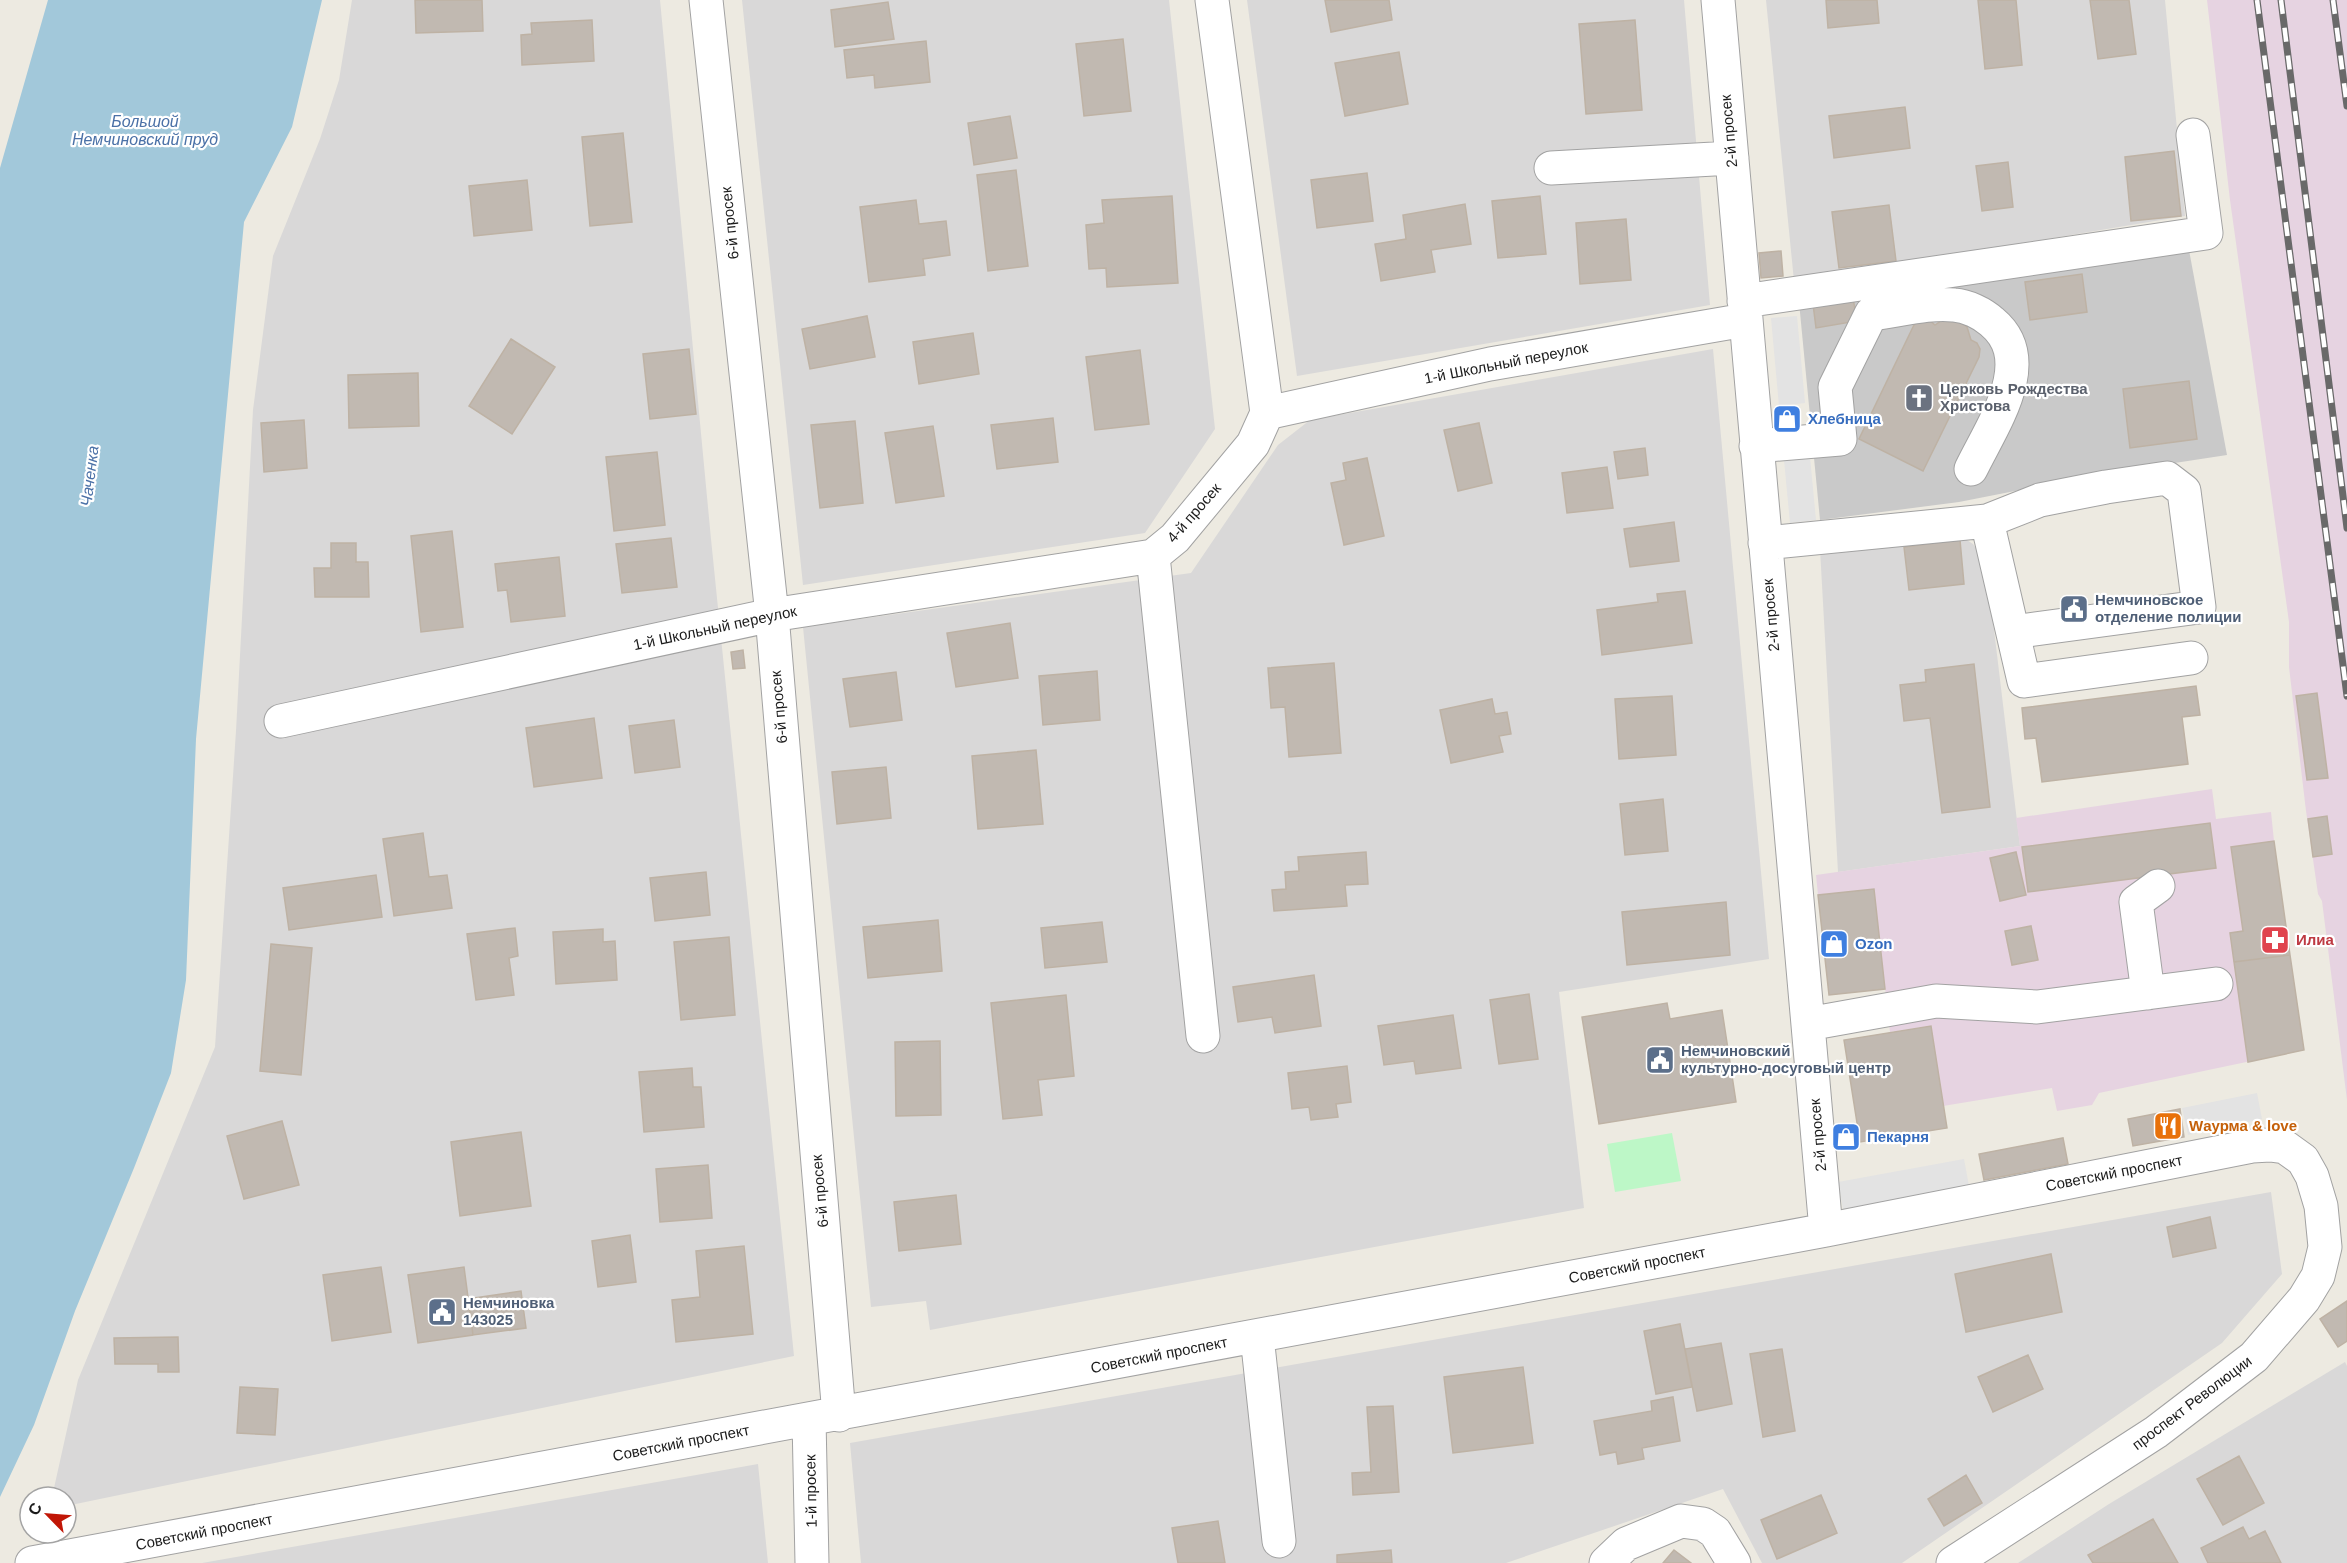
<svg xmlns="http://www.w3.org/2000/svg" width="2347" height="1563" font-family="Arial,sans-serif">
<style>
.residential{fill:#d9d8d8}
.industrial{fill:#e6d3e1}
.religious{fill:#c9c9c9}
.park{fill:#bdf7c7}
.parking{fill:#e3e3e3}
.water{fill:#a2c8da}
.building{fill:#c1b9b1;stroke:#beb2a4;stroke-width:1.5}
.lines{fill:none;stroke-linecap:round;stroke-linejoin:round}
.minor-casing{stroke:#a2a2a2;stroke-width:35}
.minor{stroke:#fff;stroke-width:33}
.rail-casing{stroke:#696969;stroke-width:7}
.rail{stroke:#fff;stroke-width:4.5;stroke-dasharray:14;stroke-linecap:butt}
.labels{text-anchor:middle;stroke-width:4.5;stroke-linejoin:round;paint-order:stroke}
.street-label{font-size:15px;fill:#1b1b1b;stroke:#fff}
.worship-label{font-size:15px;font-weight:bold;fill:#5b616d;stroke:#fff;text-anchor:start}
.shop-label{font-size:15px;font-weight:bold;fill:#366cbe;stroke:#fff;text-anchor:start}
.service-label{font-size:15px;font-weight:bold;fill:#4e5e75;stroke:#fff;text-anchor:start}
.health-label{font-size:15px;font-weight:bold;fill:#be3a42;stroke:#fff;text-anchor:start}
.food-label{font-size:15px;font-weight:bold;fill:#c56008;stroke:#fff;text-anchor:start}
.water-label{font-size:16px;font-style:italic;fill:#4b71a7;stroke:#fff}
</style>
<rect width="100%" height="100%" fill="#edeae1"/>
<path class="residential" d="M352,0H660L711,539L794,1356L66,1506V1497H52L78,1380L215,1047L236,731L253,410L273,256L320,139L339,80Z
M742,0H1169L1215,429L1145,533L803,585Z
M1247,0H1684L1710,305L1297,376Z
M1766,0H2165L2185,216L1794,281Z
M1713,349L1769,959L1559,992L1584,1208L930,1330L926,1301L871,1307L803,627L1191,573L1278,445L1310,420Z
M1956,533L1973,544L1986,563L2020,846L1838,872L1820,549Z
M2271,1192L2282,1274L2222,1343L1902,1563H1762L1723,1489L1506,1563H861L850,1443Z
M2345,1362L2347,1366V1563H2018L2109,1504Z
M758,1464L768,1563H202Z"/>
<path class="industrial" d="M2207,0H2347V1100L2322,901L2318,894L2306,811L2289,667V622L2230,200Z
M2212,789L2216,819L2271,812L2274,841L2231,848L2243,931L2230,933L2234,962L2290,955L2304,1050L2099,1093L2092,1105L2057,1111L2052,1088L1943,1106L1931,1026L1890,1032L1874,889L1818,895L1816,875L2020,846L2016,818Z"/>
<path class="religious" d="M2189,250L2227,455L2096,475L1959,502L1820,520L1799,302Z"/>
<path class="park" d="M1672,1133L1681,1181L1615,1192L1607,1144Z"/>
<path class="parking" d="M1797,316L1805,403L1779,406L1771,318Z
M1810,457L1816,520L1790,523L1784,460Z
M2257,1093L2262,1119L2188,1135L2182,1108Z
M1964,1159L1969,1186L1843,1209L1838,1182Z"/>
<path class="water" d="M48,0H322L292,127L244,222L196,739L186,980L171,1073L134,1168L75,1311L34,1425L0,1497V168Z"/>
<path class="building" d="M415,0H482L483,31L416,33Z
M1325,0H1389L1392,20L1331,32Z
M1826,0H1877L1879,23L1828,28Z
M1978,0H2016L2022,65L1985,69Z
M2090,0H2129L2136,54L2098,59Z
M888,2L894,39L835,47L831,10Z
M592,20L594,61L522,65L521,35L532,34L531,23Z
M1635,20L1642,110L1586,114L1579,24Z
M1123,39L1131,111L1084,116L1076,44Z
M926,41L930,82L875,88L874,75L847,78L844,50Z
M1399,52L1408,104L1345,116L1335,63Z
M1905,107L1910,148L1834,158L1829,116Z
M1010,116L1017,158L974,165L968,123Z
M623,133L632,222L590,226L582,137Z
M2174,151L2181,216L2131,221L2125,157Z
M2008,162L2013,207L1982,211L1976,166Z
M1016,170L1028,266L988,271L977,175Z
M1367,173L1373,221L1317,228L1311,180Z
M527,180L532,230L474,236L469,186Z
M1172,196L1178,283L1107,287L1106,268L1089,269L1086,225L1104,223L1102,200Z
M1540,196L1546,254L1498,258L1492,201Z
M916,200L919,224L946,221L950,255L923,259L925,275L869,282L860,207Z
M1465,204L1471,244L1431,250L1435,272L1381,281L1375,244L1406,239L1403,215Z
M1889,205L1896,261L1839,268L1832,212Z
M1626,219L1631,280L1580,284L1576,223Z
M1781,251L1783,276L1761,278L1759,253Z
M2082,274L2087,312L2030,320L2025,282Z
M1853,298L1857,321L1816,328L1813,304Z
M867,316L875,357L810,369L802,329Z
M1927,318L1935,325L1941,321H1959L1967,327L1971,340L1977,343L1980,349L1979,357L1923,471L1859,439L1914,325L1919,320Z
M973,333L979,374L919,384L913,342Z
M511,339L555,367L512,434L469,406Z
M689,349L696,414L650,419L643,354Z
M1140,350L1149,424L1095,430L1086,357Z
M418,373L419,426L349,428L348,375Z
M2189,381L2197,439L2130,448L2123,389Z
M1797,410L1799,428L1779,430L1778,412Z
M1053,418L1058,462L997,469L991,425Z
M304,420L307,468L264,472L261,423Z
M855,421L863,503L820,508L811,425Z
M1479,423L1492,483L1458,491L1444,430Z
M933,426L944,496L896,503L885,433Z
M1645,448L1648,475L1618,479L1614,452Z
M657,452L665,525L614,531L606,457Z
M1367,458L1384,536L1344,545L1331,483L1346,480L1343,463Z
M1607,467L1613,508L1567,513L1562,473Z
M1674,522L1679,561L1630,567L1624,529Z
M452,531L463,627L421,632L411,536Z
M671,538L677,587L622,593L616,544Z
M1960,540L1964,584L1909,590L1904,547Z
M331,543H356V562H368L369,597H315L314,568H331Z
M559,557L565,616L511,622L507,590L498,591L495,564Z
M1685,591L1692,643L1602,655L1597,610L1658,602L1657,594Z
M1010,623L1018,678L956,687L947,633Z
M743,650L745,668L733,669L731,652Z
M1334,663L1341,753L1289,757L1285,707L1271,708L1268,668Z
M1974,664L1990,807L1942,813L1930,718L1904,721L1900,685L1926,682L1925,670Z
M1097,671L1100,720L1043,725L1039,676Z
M896,672L902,720L850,727L843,679Z
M2196,686L2200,715L2182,717L2188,764L2042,782L2036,738L2025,739L2022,708Z
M2317,693L2328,778L2307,780L2296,696Z
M1672,696L1676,755L1619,759L1615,699Z
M1492,699L1495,714L1507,712L1511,734L1499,736L1503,752L1451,763L1440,710Z
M594,718L602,778L534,787L526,728Z
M674,720L680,767L635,773L629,726Z
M1036,750L1043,824L978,829L972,756Z
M886,767L891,818L837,824L832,772Z
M1663,799L1668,851L1625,855L1620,804Z
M2327,816L2332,854L2313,857L2308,819Z
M2210,823L2216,868L2028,892L2022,847Z
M423,833L429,877L447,875L452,908L394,916L383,839Z
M2274,841L2290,955L2234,962L2230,933L2243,931L2231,847Z
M1366,852L1368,884L1345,885L1347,906L1274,911L1272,890L1286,889L1285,872L1299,871L1298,857Z
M2016,852L2026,895L2000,901L1990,858Z
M706,872L710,915L655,921L650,878Z
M376,875L382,917L289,930L283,888Z
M1874,889L1885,989L1829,995L1818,895Z
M1726,902L1730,955L1627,965L1622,912Z
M938,920L942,971L868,978L863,927Z
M1102,922L1107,962L1045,968L1041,928Z
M2031,926L2038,960L2012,965L2005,931Z
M515,928L518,956L509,958L514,995L476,1000L467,934Z
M603,929V942L615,941L617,980L556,984L553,932Z
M729,937L735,1015L681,1020L674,942Z
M271,944L312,948L301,1075L260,1071Z
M2290,955L2304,1050L2248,1062L2234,962Z
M1314,975L1321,1026L1275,1033L1272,1017L1238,1022L1233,987Z
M1529,994L1538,1059L1499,1064L1490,1000Z
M1066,995L1074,1076L1038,1080L1042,1115L1003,1119L991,1003Z
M1667,1003L1670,1019L1722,1010L1736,1102L1599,1124L1582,1017Z
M1453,1015L1461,1068L1416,1074L1414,1061L1384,1065L1378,1026Z
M1931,1026L1947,1128L1860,1142L1844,1040Z
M940,1041L941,1115L896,1116L895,1042Z
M1347,1066L1351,1102L1336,1104L1338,1117L1311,1120L1309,1107L1292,1109L1288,1073Z
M692,1068L693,1087H701L704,1127L644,1132L639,1072Z
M2180,1109L2184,1137L2133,1146L2128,1119Z
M282,1121L299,1185L244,1199L227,1136Z
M1854,1125L1858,1145L1837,1149L1834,1128Z
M521,1132L531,1206L460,1216L451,1142Z
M2063,1138L2068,1164L1984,1180L1979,1154Z
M708,1165L712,1218L660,1222L656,1169Z
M956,1195L961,1244L899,1251L894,1202Z
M2210,1217L2216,1248L2173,1257L2167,1227Z
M630,1235L636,1282L598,1287L592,1241Z
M744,1246L753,1334L676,1342L672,1300L700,1297L696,1251Z
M2051,1254L2062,1312L1966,1332L1955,1274Z
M381,1267L391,1332L332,1341L323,1275Z
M464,1267L473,1335L418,1343L408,1275Z
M521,1291L526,1328L473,1335L468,1299Z
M2347,1301V1341L2338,1347L2320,1319Z
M1680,1324L1692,1387L1656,1394L1644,1331Z
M178,1337L179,1372H158V1364H115L114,1338Z
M1721,1343L1732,1404L1697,1411L1685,1349Z
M1782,1349L1795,1431L1763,1437L1750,1354Z
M2028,1355L2043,1389L1993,1412L1978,1377Z
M1523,1367L1533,1443L1453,1453L1444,1377Z
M240,1387L278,1389L275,1435L237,1433Z
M1673,1397L1680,1441L1642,1448L1644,1459L1618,1464L1616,1452L1600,1455L1594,1421L1652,1411L1651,1401Z
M1393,1406L1399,1492L1353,1495L1352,1473L1371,1472L1367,1407Z
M2239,1456L2264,1503L2223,1525L2197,1479Z
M1966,1475L1982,1503L1944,1526L1928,1499Z
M1821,1495L1837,1533L1777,1559L1761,1520Z
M2153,1519L2178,1563H2093L2088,1555Z
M1218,1521L1225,1563H1178L1172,1528Z
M2243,1527L2249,1539L2265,1531L2281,1563H2208L2201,1548Z
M1391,1550L1392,1563H1337V1555Z
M1674,1550L1691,1563H1663Z"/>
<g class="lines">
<g class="minor-casing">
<path id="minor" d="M706,0L772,615L839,1415
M1718,0L1826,1230
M1551,168L1732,158
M1744,301L2206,233L2193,135
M1267,413L1490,364L1745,320
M1756,446L1840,439L1835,387L1871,314C1898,311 1928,302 1954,305C1967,306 1982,313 1992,322C2039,361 1991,427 1971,469
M1987,521L2040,500L2106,487L2167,478L2184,491L2199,607L2013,632
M1765,543L1987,521L2024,681L2191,658
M281,721L772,615L1153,556
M2148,993L2136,902L2158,886
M1808,1024L1936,1001L2037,1007L2216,984
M1203,1036L1153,556L1175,538L1253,444L1267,413L1212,0
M1257,1336L1279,1541
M809,1419L812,1563
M32,1563L1826,1230L2252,1146L2270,1145L2285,1147L2303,1160L2312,1176L2321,1206L2325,1247L2318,1276L2304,1299L2254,1357L2156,1432L1953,1563
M1606,1563L1626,1544L1681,1521L1703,1524L1715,1532L1734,1563"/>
</g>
<use href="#minor" class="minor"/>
<g class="rail-casing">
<path id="rail" d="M2257,0L2347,696
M2281,0L2347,528
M2333,0L2347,106"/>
</g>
<use href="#rail" class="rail"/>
</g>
<defs>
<g id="church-square" transform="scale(1.5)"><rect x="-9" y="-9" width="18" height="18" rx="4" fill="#6b7280" stroke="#fff"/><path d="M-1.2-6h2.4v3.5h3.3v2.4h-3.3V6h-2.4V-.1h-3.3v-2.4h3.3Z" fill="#fff"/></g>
<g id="shop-square" transform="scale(1.5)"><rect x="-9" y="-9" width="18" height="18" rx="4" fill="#3f7fe0" stroke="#fff"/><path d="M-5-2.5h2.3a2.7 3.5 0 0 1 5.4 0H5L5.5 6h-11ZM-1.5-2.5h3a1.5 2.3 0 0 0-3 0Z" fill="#fff"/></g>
<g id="civic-square" transform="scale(1.5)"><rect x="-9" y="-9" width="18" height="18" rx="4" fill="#5c6f8a" stroke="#fff"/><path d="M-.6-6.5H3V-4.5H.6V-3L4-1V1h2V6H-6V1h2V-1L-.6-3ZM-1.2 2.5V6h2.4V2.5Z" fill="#fff"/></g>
<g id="pharmacy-square" transform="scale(1.5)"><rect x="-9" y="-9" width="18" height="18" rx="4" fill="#e0444e" stroke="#fff"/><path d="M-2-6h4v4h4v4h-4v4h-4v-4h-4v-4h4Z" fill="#fff"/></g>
<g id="restaurant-square" transform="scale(1.5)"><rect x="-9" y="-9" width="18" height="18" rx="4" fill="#e8710a" stroke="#fff"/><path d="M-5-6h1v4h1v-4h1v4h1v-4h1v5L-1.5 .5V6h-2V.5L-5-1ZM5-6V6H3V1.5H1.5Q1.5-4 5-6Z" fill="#fff"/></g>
</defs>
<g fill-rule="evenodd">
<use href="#church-square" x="1919" y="398"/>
<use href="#shop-square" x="1787" y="419"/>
<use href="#civic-square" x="2074" y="609"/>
<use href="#pharmacy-square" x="2275" y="940"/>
<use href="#shop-square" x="1834" y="944"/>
<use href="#civic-square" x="1660" y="1060"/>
<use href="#restaurant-square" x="2168" y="1126"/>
<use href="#shop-square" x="1846" y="1137"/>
<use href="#civic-square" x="442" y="1312"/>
</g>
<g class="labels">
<g class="street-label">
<text transform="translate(1729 131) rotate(-95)" y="5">2-й просек</text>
<text transform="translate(730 223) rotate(-96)" y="5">6-й просек</text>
<text transform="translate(1506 363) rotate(-11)" y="5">1-й Школьный переулок</text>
<text transform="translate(1194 513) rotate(-49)" y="5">4-й просек</text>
<text transform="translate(1771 615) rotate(-95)" y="5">2-й просек</text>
<text transform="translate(715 628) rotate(-12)" y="5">1-й Школьный переулок</text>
<text transform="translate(779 707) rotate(-95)" y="5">6-й просек</text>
<text transform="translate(1818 1135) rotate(-95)" y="5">2-й просек</text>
<text transform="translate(2114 1173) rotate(-11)" y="5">Советский проспект</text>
<text transform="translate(820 1191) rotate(-95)" y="5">6-й просек</text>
<text transform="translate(1637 1265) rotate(-11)" y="5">Советский проспект</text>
<text transform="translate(1159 1355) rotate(-11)" y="5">Советский проспект</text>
<text transform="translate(2192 1403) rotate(-37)" y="5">проспект Революции</text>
<text transform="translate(681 1443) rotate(-11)" y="5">Советский проспект</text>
<text transform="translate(811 1491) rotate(-91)" y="5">1-й просек</text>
<text transform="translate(204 1532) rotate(-11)" y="5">Советский проспект</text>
</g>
<g class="worship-label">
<text x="1940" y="394">Церковь Рождества<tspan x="1940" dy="17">Христова</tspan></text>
</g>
<g class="shop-label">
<text x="1808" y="424">Хлебница</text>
<text x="1855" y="949">Ozon</text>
<text x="1867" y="1142">Пекарня</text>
</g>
<g class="service-label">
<text x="2095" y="605">Немчиновское<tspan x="2095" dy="17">отделение полиции</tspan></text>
<text x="1681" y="1056">Немчиновский<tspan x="1681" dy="17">культурно-досуговый центр</tspan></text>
<text x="463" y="1308">Немчиновка<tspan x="463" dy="17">143025</tspan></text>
</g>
<g class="health-label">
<text x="2296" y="945">Илиа</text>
</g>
<g class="food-label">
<text x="2189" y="1131">Wаурма &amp; love</text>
</g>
<g class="water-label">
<text x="145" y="127">Большой<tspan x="145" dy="18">Немчиновский пруд</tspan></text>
<text transform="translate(89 476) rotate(-83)" y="6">Чаченка</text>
</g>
</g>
<g transform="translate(48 1515) rotate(295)"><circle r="28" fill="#ffffff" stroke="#a4a4a4" stroke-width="1.5"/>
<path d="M0-4.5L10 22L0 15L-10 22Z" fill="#c11606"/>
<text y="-9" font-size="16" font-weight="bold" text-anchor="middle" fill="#1b1b1b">С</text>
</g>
</svg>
